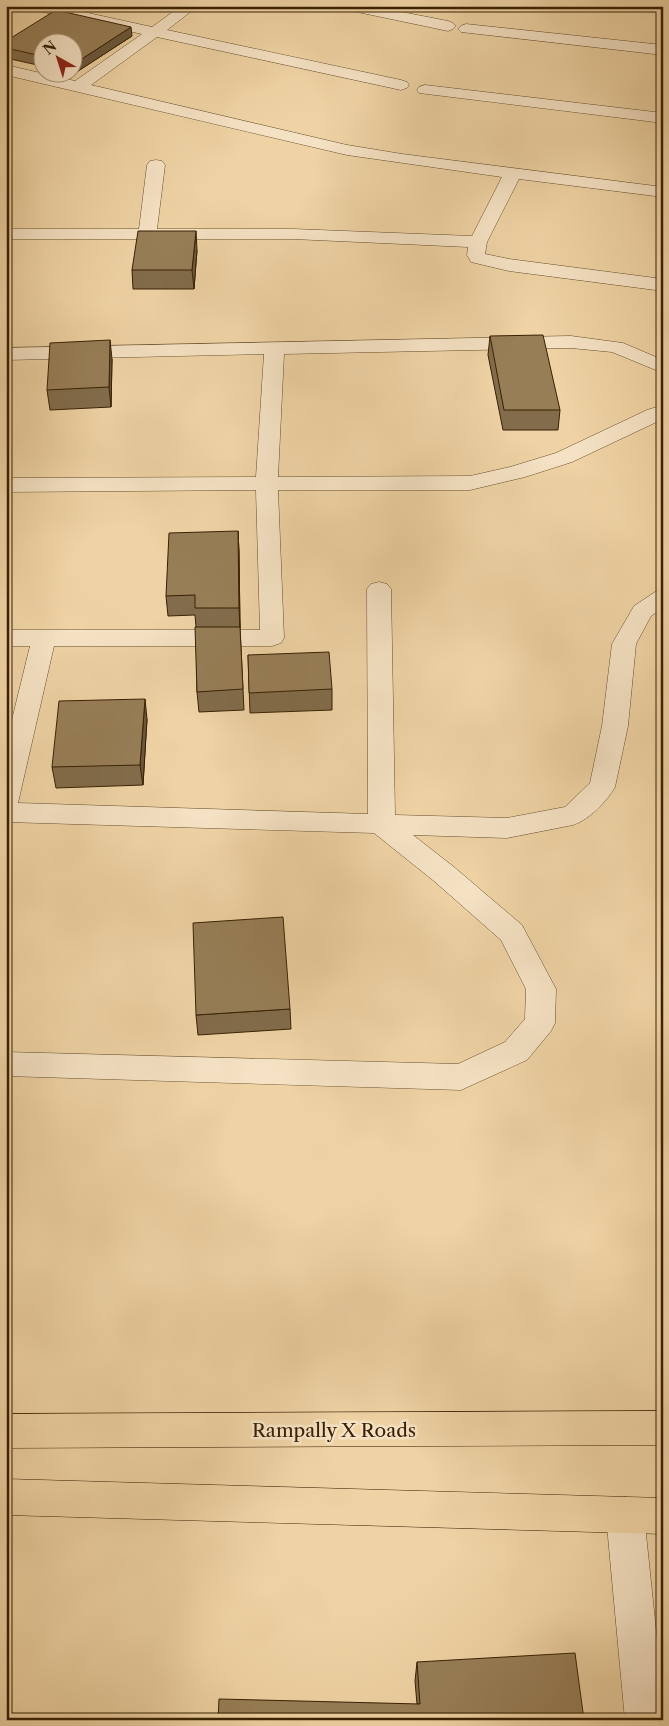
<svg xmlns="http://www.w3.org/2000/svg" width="669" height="1726" font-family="'Libre Caslon Text',serif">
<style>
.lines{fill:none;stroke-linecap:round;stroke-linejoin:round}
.minor-casing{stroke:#664e2b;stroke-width:1}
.major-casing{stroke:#382103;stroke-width:1}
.minor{fill:#f5e2c4;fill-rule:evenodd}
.major{fill:#efd3a4;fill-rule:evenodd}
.wall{fill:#826c4b;stroke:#382103}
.shaded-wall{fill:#6a583d;stroke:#382103}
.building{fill:#977e57;stroke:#382103}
.labels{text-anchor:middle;stroke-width:5;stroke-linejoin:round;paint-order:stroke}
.near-street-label{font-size:19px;fill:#382103;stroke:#f5e2c4}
</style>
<rect width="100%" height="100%" fill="#efd3a4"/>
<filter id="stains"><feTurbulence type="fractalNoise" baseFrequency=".004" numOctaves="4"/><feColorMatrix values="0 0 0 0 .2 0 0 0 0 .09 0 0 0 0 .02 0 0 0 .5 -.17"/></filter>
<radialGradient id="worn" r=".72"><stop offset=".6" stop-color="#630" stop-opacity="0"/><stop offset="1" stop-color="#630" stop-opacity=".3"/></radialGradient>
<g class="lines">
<g class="minor-casing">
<path id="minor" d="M27,6H56L152,27L181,6H198L167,30L401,80L407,82L409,85L407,88L401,90L157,37L91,85L347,145L402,154L663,187V197L519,179L487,242L485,254L509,259L663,279V291L509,271L471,262L467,255L468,247L293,239H6V229H139L147,165L150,161L156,160L162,161L165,165L157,229H293L472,236L502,177L347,155L6,75V65L75,81L142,34L34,10Z
M341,6H371L448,21L453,23L456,26L453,29L448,31L348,10Z
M466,24L663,45V55L461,32L458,29L461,26Z
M425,85L663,113V123L419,93L417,90L419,87Z
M571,336L623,343L663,360V373L612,352L571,348L284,354L278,477L470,476L510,467L556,453L647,410L663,405V419L572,462L525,477L470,490H278L284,638L281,643L272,646H54L18,803L368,814L367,589L371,584L379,582L387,584L391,589L395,815L507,818L565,807L590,783L602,726L612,644L634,606L655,592L663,590V608L651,616L636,644L628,726L615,787C607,801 589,820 573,825L507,838L413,835L454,867L522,925L556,989L555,1023L551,1031L527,1060L461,1090L6,1076V1052L458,1064L505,1042L525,1019L526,989L501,940L434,881L374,833L6,822V744L30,646H6V630H260L256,490L6,492V478L256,477L264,354L6,360V348Z
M625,1497L638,1502L644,1515L663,1697V1720H625L606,1515L612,1502Z"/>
</g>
<g class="major-casing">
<path id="major" d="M663,1411V1445L6,1448V1414Z
M6,1479L663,1498V1534L6,1515Z"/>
</g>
<use href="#minor" class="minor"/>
<use href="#major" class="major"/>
</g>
<path class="wall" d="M132,36L75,73L72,72V42H42V66L6,58V41Z
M197,250L194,289H133L132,270Z
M490,336L560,410L558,430H503L488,355Z
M112,359L111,407L50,410L47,390Z
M238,531L239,552L240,628L244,710L199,712L197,692L196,627L195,615L168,616L166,596Z
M248,655L332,689V710L250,713Z
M147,719L143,785L56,788L52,767Z
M290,1009L291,1029L198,1035L196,1015Z
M417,1662L584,1720L417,1704L415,1681Z"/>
<path class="shaded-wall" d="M131,27L132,36L75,73L74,64Z
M196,231L197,250L194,289L192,270Z
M110,340L112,359L111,407L109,387Z
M238,531L239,552L240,628L239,608Z
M145,699L147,719L143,785L140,765Z"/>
<path class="building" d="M56,10L131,27L74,64L72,63V42H42V56L6,48V41Z
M138,231H196L192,270H132Z
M543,335L560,410H504L490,336Z
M110,340L109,387L47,390L50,343Z
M238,531L239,608H195V595L166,596L169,533Z
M195,627H240L243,689L197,692Z
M329,652L332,689L249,693L248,655Z
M145,699L140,765L52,767L59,701Z
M283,917L290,1009L196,1015L193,923Z
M575,1653L584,1720H218L219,1699L420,1704L417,1662Z"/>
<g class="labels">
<g class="near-street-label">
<text x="334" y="1437">Rampally X Roads</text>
</g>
</g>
<rect width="669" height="1726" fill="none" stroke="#efd3a4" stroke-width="25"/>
<rect x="8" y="8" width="654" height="1711" fill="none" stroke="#382103" stroke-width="2.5"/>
<rect x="12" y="12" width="644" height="1701" fill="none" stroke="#382103"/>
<g transform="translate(58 58) rotate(321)"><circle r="24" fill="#f5e2c4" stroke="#a99577"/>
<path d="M0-4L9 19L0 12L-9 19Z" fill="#8f2418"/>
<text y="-8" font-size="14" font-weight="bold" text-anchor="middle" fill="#382103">N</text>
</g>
<rect width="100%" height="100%" filter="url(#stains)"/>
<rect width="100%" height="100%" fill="url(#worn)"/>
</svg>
